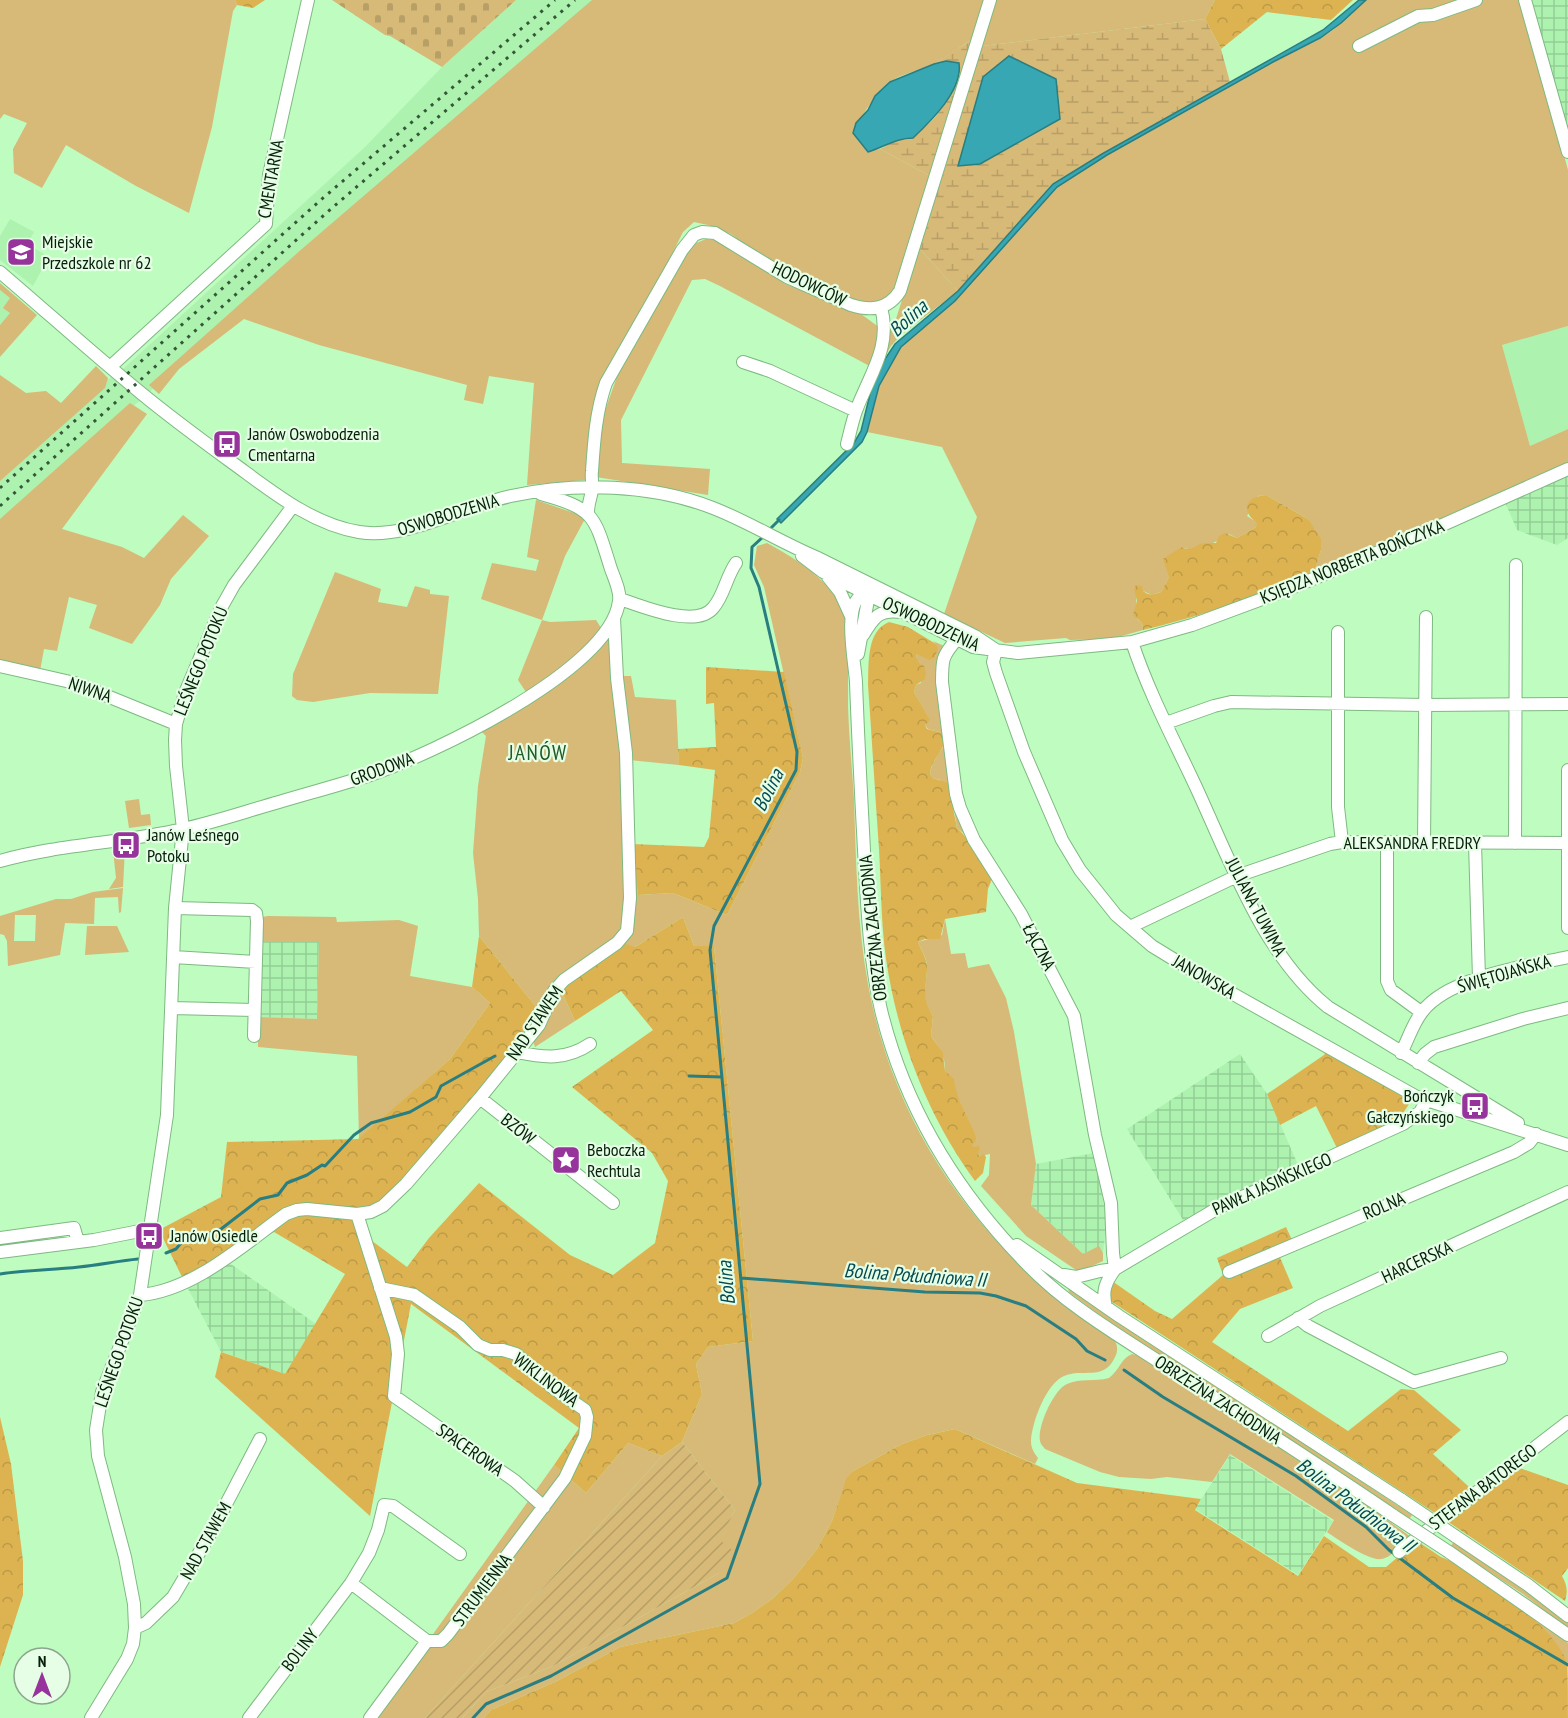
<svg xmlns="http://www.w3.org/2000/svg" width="1568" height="1718" font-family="'PT Sans Narrow',sans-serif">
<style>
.built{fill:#aef2b0}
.industrial{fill:url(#industrial-grid)}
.grass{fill:#d7b978;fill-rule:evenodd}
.forest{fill:url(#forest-crowns)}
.wetland{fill:url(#wetland-marsh)}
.cemetery{fill:url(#cemetery-stones)}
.garden{fill:url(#garden-furrows)}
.water{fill:#37a7b3;stroke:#287e80;stroke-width:1.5}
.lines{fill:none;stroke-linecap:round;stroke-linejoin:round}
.stream{stroke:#287e80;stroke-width:3}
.minor-casing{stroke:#7eb981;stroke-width:14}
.minor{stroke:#fff;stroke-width:12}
.rail{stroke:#345737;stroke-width:3;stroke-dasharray:3 6;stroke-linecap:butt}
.minor-bridge-casing{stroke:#7eb981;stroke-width:14;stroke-linecap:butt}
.minor-bridge{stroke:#fff;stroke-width:12}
.labels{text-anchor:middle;stroke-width:4.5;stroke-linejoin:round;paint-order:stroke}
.street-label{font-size:18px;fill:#061f09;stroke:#e6fee6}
.poi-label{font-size:18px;fill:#061f09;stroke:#e6fee6;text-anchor:start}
.water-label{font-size:20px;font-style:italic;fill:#064a51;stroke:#e6fee6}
.quarter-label{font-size:21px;letter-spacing:1.5px;fill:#205a27;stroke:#e6fee6}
</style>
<defs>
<pattern id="industrial-grid" width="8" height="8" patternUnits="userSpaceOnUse" patternTransform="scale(1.5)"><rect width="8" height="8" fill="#aef2b0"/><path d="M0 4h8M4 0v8" fill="none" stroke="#94cf96"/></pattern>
<pattern id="forest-crowns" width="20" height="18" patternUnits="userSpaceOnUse" patternTransform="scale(1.5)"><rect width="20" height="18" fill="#ddb352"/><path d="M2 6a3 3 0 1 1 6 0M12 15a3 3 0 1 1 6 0" fill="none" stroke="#bc9a46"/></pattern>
<pattern id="wetland-marsh" width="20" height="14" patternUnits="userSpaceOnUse" patternTransform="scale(1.5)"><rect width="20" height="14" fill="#d7b978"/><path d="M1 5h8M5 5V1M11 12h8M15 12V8" fill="none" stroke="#b79f66"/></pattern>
<pattern id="cemetery-stones" width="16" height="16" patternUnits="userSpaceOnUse" patternTransform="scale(1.5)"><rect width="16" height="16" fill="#d7b978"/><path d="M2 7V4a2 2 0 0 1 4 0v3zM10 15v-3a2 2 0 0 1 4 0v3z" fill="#b79f66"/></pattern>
<pattern id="garden-furrows" width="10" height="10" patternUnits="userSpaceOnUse" patternTransform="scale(1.5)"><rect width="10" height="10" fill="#d7b978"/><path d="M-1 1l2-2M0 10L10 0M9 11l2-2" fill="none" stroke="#b79f66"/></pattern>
</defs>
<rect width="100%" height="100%" fill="#befcc0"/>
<path class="built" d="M516,0H601L214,334L0,526V473L100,385L122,370L365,147L442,67Z
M10,219L34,232L27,244L49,257L33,286L0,260V236Z
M0,290L11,298L10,313L0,325Z
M1568,326V429L1530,446L1502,345Z"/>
<path class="industrial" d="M1529,0H1568V139Z
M1568,474V538L1557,545L1517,530L1505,502Z
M262,942H319L317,1019L258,1017Z
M1240,1054L1267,1094L1299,1167L1183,1220L1127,1129Z
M1094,1153L1107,1221L1103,1253L1098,1247L1083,1254L1031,1205L1036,1164Z
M228,1262L316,1324L285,1374L221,1352L182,1277Z
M1230,1455L1333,1521L1298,1575L1195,1509Z"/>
<path class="grass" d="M0,0H235L237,5L233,11L212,127L189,213L136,186L66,145L42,188L14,173L13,149L27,123L4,114L0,119Z
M592,0H986L976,37C961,46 947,57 932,65C918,71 900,74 888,83C875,95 860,118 853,133L868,152L880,149L932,177L894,294L885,301L862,304L792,274L752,250L731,234L708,225L694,222L683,232L666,266L592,421L585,480L527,485L534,383L489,376L483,404L464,400L467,385L319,345L244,319L179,369L159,394L149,385L303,248Z
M996,0H1215L1205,19L982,46Z
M1366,0H1520L1539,63L1568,170V326L1502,345L1530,446L1568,429V462L1424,526L1315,570L1321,550L1308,519L1266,495L1258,496L1247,516L1258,523L1256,527L1237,538L1229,534C1216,542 1196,554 1181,547L1171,555L1169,577L1161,592L1152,595L1143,591L1136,596L1137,619L1142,623L1143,630L1111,639L1070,640L1066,638L1005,643L944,614L977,517L942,447L867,432L879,386L901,347L955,301L1057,187L1107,155L1273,62L1316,41L1333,30Z
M706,239L720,241L785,284L861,314L880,328H893L919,248L958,291L901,335L891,346L877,370L720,286L705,279L692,280L621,420L622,463L710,469L708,495L596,477L603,416L618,374L687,251L694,244Z
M0,283L37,315L0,357V325L10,313L3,308L10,298L0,290Z
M96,366L108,378L105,388L0,481V375L26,393L46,391L61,403Z
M130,403L147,414L62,529L122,547L144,558L183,515L209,536L171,579L160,605L132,644L89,628L97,605L69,597L57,651L44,649L40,671L0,670V519Z
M536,500L586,517L565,556L542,620L550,622L596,620L601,628L576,657L526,692L518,680L542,620L481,599L492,563L536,571L539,560L527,557Z
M767,543C800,561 837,584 848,623C850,630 848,639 848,646C848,666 848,686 848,706C849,737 852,768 854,799C856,861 857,924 868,984C896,1137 987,1256 1115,1341C1118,1347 1118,1352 1114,1359C1103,1381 1082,1368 1064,1376C1046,1384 1032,1422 1031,1441C1031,1448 1034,1453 1038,1458L1035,1464L955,1429L927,1435L902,1444L853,1471L844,1486L832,1521L817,1549L792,1580L772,1599L752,1613L734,1623L620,1647L557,1681L491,1710L484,1718H462L486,1692L553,1666L719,1573V1540L735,1510L682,1442L702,1394L696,1364L708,1347L753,1341L714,946H694L683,917L635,947L556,979L575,1021L535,1047L529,1029L537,1008L479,936L478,899L473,853L478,786L486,736L481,731L578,670L611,628H621L622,676H631L635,697L676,700L679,765L629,760L638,895L673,893L727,915L800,772L803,758L764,587L754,565L757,546Z
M335,572L381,589L378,602L407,607L415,586L430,590V594L449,596L438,694L370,693L313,702L297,700L292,696L293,674Z
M933,641L944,646L940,651L938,662L967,836L957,828L954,809L940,780L933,778L930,774C930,766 940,752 945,744L939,732L928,729L925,725L929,719L914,692L916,685L921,683L916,657L917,654L936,644Z
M139,799L141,815L150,814L151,825L129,828L125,801Z
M125,848L123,887L109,889L116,878L113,850Z
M123,888L121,912L119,913L118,897L95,898L94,924L65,923L60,955L8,966L7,941L4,935L0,934V916L56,899H71L93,892ZM15,915H36L35,941H14Z
M268,916L336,917L337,922L399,920L418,926L410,976L472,987L490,1003L450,1059L359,1139L357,1056L258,1047V1017L317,1019L319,942H262V917Z
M945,919L951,954L965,953L968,968L989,964L1006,998L1014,1032L1036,1164L1031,1205L1083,1254L1099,1246L1103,1253V1261L1079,1272L1026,1236L981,1186L989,1175L990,1154L980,1156L971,1144L977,1139L945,1071C946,1057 939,1047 931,1036L933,1016C920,995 926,992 927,969C928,958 921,951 918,942L942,935Z
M87,926H117L129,952L85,955Z
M1068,1288L1412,1515L1410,1518L1404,1516L1102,1317L1069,1292Z
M1132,1354L1140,1356L1159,1368L1369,1507L1411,1537C1403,1544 1391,1558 1381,1559C1369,1561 1337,1539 1327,1532L1334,1520L1230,1454L1212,1482L1167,1477L1151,1479L1119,1477L1100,1472L1045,1449C1043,1446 1041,1445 1040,1441C1037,1427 1054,1389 1067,1384C1080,1378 1095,1382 1109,1378C1119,1371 1121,1358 1132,1354Z
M628,1443L662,1456L425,1718H373L554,1465L586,1493Z
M1453,1542L1530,1593L1568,1622V1629L1523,1594L1451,1547Z
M1533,1617L1568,1643V1664L1560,1651Z"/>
<path class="forest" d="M235,0H265L253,8L237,5Z
M1215,0H1353L1331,20L1267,12L1221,49L1205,19Z
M1266,495L1308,519L1321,539V550L1315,570C1259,596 1202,616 1143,630L1142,623L1133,615L1137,601L1134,589L1136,585L1142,586L1143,591C1149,596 1154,595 1161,592L1169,577L1163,559L1181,547C1190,551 1192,548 1200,544C1204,543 1211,543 1216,543L1219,536L1225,533L1237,538L1256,527L1257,523C1240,510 1245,497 1266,495Z
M889,622L908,627L936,644L938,649L934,658L929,660L917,654L916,657L919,663L924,666L926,673L925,679L916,685L914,692L930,720L925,725L927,729L939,732L946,737C944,751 930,762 930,774L933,778L948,783L957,828C976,846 977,860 992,879L988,889L986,912L945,919L940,939H925L918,942C921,951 928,959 927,970C926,991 921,996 933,1016L931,1036L943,1053L945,1071L954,1079C956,1101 970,1119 977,1139L972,1145L974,1147L979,1146L980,1148L978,1154L980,1156L984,1154L986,1157L983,1173L975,1181C927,1115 898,1039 886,959C881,922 881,885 879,849C875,794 872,740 868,685C869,664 866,631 889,622Z
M706,667L784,672L803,758L800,772L727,915L673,893L638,895L632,844L704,847L709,837L715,770L679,765L678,749L716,747L714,703L706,704Z
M683,917L694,946H714L753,1341L708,1347L696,1364L702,1394L682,1442L662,1456L628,1443L586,1493L554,1465L579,1428L411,1304L370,1516L215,1377L221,1352L285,1374L345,1274L274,1232L182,1277L159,1230L221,1197L227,1142L358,1139L450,1059L490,1003L472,987L479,936L537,1008L519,1057L365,1219L368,1238L407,1267L429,1238L479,1183L570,1255L613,1275L655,1243L668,1181L652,1153L572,1087L653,1030L621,991L575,1021L556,979L612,939L635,947Z
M1326,1051L1402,1093L1409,1104L1400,1118L1337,1148L1316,1106L1280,1125L1267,1094L1324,1055Z
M1286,1227L1293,1242L1276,1248L1293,1288L1240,1309L1212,1342L1348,1431L1401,1389L1414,1390L1461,1430L1433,1454L1479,1496L1520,1468L1568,1485V1568L1562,1576C1567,1585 1568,1591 1565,1601L1447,1521L1109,1300L1112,1281L1155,1311L1172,1319L1223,1275L1217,1258Z
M0,1417L11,1464L23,1561V1595L0,1667Z
M955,1429L1077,1483L1201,1499L1195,1510L1298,1576L1324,1536L1369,1567H1386L1417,1541L1441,1557L1453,1562C1490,1587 1549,1619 1567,1662C1568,1672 1568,1705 1568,1718H484L491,1710L557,1681L620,1647L734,1623L752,1613L772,1599L792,1580L817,1549L832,1521L846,1479L853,1471L902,1444L927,1435Z"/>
<path class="wetland" d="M1205,19L1221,49L1230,82L1059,180L958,291L919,248L982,46Z
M976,37L932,177L880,149C894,141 910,136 923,128C940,117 953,91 960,73L946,61L934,64Z"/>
<path class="cemetery" d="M332,0H516L442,67L390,36L385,35Z"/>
<path class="garden" d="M682,1442L735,1510L720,1540L732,1550L719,1573L553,1666L486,1692L462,1718H425L662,1456Z"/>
<path class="water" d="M1359,0H1366L1341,23L1320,38L1273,62L1107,155L1057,187L955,301L901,347L879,386L867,432L862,442L781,523L777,519L854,443L861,431L873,382L881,365L895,344L958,291L1053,184L1102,154L1323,30Z
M1009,56L1056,79L1060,119L980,164L958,166L983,77Z
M946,61L959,63C963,90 932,120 913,138C896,138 884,147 868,152L853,133L856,123L868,110L875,96L890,82L934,64Z"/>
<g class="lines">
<path class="stream" d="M769,530L779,520
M689,1076L722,1077
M166,1253L176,1249L181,1243L221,1229L260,1199L278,1195L287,1183L307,1175L322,1165L325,1166L354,1135L371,1123L410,1112L436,1097L441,1086L495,1056
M0,1274C26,1270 53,1270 79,1267C99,1265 118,1261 138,1259
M741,1278L925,1292L980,1293L996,1296L1026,1306L1076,1339L1087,1351L1105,1360
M1124,1370L1163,1397L1296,1476L1366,1527L1389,1550L1453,1598L1568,1665
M473,1718L486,1704L551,1676L727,1578L760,1484L710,950L714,926L796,770L797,752L759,587L751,568L752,547L765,535"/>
<g class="minor-casing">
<path id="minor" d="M1525,0L1568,152
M1359,46L1418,16L1433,15L1476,0
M0,272C47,312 93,354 141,393C170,417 200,439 230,461C269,489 310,524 359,532C407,540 464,506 511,496C575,482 652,484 713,508C749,522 782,543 818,558L975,636L996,650
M743,362L770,371L856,411
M110,367L266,224L269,175L308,0
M847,444C850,433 852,422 856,411C869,375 892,348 881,307
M588,512C588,503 591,498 592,490C593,484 591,477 592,471C594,441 596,411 606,383L682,250L694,235L702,232L715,233L787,277L851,305C870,311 888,310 900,291L990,0
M802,556L823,572L973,647L1018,653L1132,642L1192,625L1281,592L1420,535L1568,469
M828,577L840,592L851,616
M890,594C880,593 870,591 861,596C843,606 855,664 856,682C858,738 861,794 864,850C867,903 869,958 881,1010C905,1109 958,1194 1029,1266C1067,1305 1118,1335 1164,1365C1240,1415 1318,1464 1394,1516
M620,599C641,606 696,629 713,608C724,596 726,577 736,563
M1338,632V807L1342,842
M863,635C874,617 879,609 901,612
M957,639C942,656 942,660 942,682L956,794L960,808L974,840L1021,914L1074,1016L1095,1135L1111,1203L1113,1253L1115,1269
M1132,642C1148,691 1173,738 1195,785C1230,860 1263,955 1328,1007L1518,1123
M996,650L993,662L996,673L1024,752L1062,840L1080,870L1116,915L1152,946L1201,976L1417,1097L1568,1145
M858,654L868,600L866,589
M0,666L75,683L176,724
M1166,723L1214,706L1231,702L1426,705L1568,704
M1568,770V928
M1387,843V981L1391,990L1421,1012
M1424,843L1426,617
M1475,843L1479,978
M1515,843L1516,565
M0,861C60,844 123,843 183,829C215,822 247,811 279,802C309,793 340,785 370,775C430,755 611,670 619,601C621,591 613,576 610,566C594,514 594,509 541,494
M175,908L252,910L256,913L257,921L254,1036
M1130,927L1237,876L1330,844L1342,842L1568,843
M173,957L256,962
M172,1008L254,1010
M517,1052C545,1058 566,1060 590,1044
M1401,1053C1408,1040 1413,1023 1422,1012C1448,977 1527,966 1568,957
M1418,1063L1425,1054L1434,1047L1523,1019L1568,1008
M480,1098L613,1203
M357,1214L396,1337L398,1354L394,1396L515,1481L544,1507
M0,1238L74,1228L78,1242
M1017,1245L1119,1316L1402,1500
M0,1252L94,1240L150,1229
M1229,1272L1514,1152L1529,1143L1536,1134
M1064,1275L1076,1277L1100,1271L1115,1269L1218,1208L1403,1124L1420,1112L1427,1100
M140,1295C193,1291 244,1244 286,1214L297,1210L307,1209L357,1214L371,1212L383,1206L406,1184L480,1098L539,1025L554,991L564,980L617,943L627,931L630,898L626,753L617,678L614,618
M1106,1307C1102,1291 1105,1283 1115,1269
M1298,1318L1308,1326L1414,1382L1501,1358
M1268,1336L1320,1306L1568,1192
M1455,1536L1528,1585L1568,1616
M1399,1552L1568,1422
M1449,1552L1568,1635
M351,1583L427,1641
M135,1628L146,1623L173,1597L212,1531L260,1439
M91,1718L127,1659L133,1644L135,1628L134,1604L125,1557L98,1456L96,1430L102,1392L140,1295L167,1115L175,908L183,829L176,766L175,740L176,724L185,693L221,608L234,585L293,506
M249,1718L351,1583L369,1553L378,1530L384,1505L393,1506L460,1554
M370,1718L427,1641H441L448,1634L565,1478L585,1436L587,1417L585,1410L552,1387L516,1354L503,1350H490L478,1345L460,1327L414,1295L380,1288"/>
</g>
<use href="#minor" class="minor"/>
<path class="rail" d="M0,488L323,198L555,0
M0,506L332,208L575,0"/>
<g class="minor-bridge-casing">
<path id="minor-bridge" d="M1402,1500L1455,1536
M1394,1516L1449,1552"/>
</g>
<use href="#minor-bridge" class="minor-bridge"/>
</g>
<defs>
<g id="school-square" transform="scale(1.5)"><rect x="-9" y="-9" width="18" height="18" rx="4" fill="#96349b" stroke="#e6fee6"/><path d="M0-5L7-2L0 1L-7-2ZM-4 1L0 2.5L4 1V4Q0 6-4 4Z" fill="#fff"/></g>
<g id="bus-square" transform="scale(1.5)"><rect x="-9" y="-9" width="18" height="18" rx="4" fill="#96349b" stroke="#e6fee6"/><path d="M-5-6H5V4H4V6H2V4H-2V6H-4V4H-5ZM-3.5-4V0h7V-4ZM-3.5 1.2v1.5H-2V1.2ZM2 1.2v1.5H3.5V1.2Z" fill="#fff"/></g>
<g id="sight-square" transform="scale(1.5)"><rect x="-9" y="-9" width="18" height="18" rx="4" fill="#96349b" stroke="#e6fee6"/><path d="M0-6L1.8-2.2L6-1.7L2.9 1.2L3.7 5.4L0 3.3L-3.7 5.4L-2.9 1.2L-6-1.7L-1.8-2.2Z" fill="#fff"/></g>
</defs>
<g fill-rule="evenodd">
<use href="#school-square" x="21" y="252"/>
<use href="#bus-square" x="227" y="444"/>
<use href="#bus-square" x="126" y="845"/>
<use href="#bus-square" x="1475" y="1106"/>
<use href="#sight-square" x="566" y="1160"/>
<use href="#bus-square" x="149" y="1236"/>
</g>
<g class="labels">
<g class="street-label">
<text transform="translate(271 179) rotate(-80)" y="6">CMENTARNA</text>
<text transform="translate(809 284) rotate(26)" y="6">HODOWCÓW</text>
<text transform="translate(448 515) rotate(-17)" y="6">OSWOBODZENIA</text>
<text transform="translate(1352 562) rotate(-22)" y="6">KSIĘDZA NORBERTA BOŃCZYKA</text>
<text transform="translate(931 624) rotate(25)" y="6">OSWOBODZENIA</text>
<text transform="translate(201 661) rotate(-68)" y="6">LEŚNEGO POTOKU</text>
<text transform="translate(90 690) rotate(19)" y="6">NIWNA</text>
<text transform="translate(382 769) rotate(-20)" y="6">GRODOWA</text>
<text x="1412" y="849">ALEKSANDRA FREDRY</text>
<text transform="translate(1256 907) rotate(62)" y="6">JULIANA TUWIMA</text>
<text transform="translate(873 928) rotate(-96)" y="6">OBRZEŻNA ZACHODNIA</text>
<text transform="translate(1039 947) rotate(62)" y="6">ŁĄCZNA</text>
<text transform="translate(1504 974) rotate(-16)" y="6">ŚWIĘTOJAŃSKA</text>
<text transform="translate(1204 977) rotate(30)" y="6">JANOWSKA</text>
<text transform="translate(535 1023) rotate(-56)" y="6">NAD STAWEM</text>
<text transform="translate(518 1129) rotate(38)" y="6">BZÓW</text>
<text transform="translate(1272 1184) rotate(-24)" y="6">PAWŁA JASIŃSKIEGO</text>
<text transform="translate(1384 1206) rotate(-23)" y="6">ROLNA</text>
<text transform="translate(1417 1262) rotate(-25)" y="6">HARCERSKA</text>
<text transform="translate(119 1352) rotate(-71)" y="6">LEŚNEGO POTOKU</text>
<text transform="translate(546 1380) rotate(37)" y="6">WIKLINOWA</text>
<text transform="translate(1218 1400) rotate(33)" y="6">OBRZEŻNA ZACHODNIA</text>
<text transform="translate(470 1450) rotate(35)" y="6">SPACEROWA</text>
<text transform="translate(1483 1487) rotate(-37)" y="6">STEFANA BATOREGO</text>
<text transform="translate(206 1541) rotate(-61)" y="6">NAD STAWEM</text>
<text transform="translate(482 1590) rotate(-53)" y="6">STRUMIENNA</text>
<text transform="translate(300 1650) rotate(-53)" y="6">BOLINY</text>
</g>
<g class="poi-label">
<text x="42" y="248">Miejskie<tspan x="42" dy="21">Przedszkole nr 62</tspan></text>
<text x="248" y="440">Janów Oswobodzenia<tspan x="248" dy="21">Cmentarna</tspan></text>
<text x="147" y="841">Janów Leśnego<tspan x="147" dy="21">Potoku</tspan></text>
<text x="1454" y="1102" text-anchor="end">Bończyk<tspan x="1454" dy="21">Gałczyńskiego</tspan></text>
<text x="587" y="1156">Beboczka<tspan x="587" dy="21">Rechtula</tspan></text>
<text x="170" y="1242">Janów Osiedle</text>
</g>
<g class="water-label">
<text transform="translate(908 318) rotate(-42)" y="7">Bolina</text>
<text transform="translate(768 790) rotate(-63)" y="7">Bolina</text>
<text transform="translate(915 1275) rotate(4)" y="7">Bolina Południowa II</text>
<text transform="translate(726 1283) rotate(-95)" y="7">Bolina</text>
<text transform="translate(1356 1505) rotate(37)" y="7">Bolina Południowa II</text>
</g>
<g class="quarter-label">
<text x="538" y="760">JANÓW</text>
</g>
</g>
<g transform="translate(42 1676)"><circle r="28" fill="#e6fee6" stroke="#8ca58e" stroke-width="1.5"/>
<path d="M0-4.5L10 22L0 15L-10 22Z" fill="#96349b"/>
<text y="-9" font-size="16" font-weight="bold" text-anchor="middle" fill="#061f09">N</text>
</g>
</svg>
